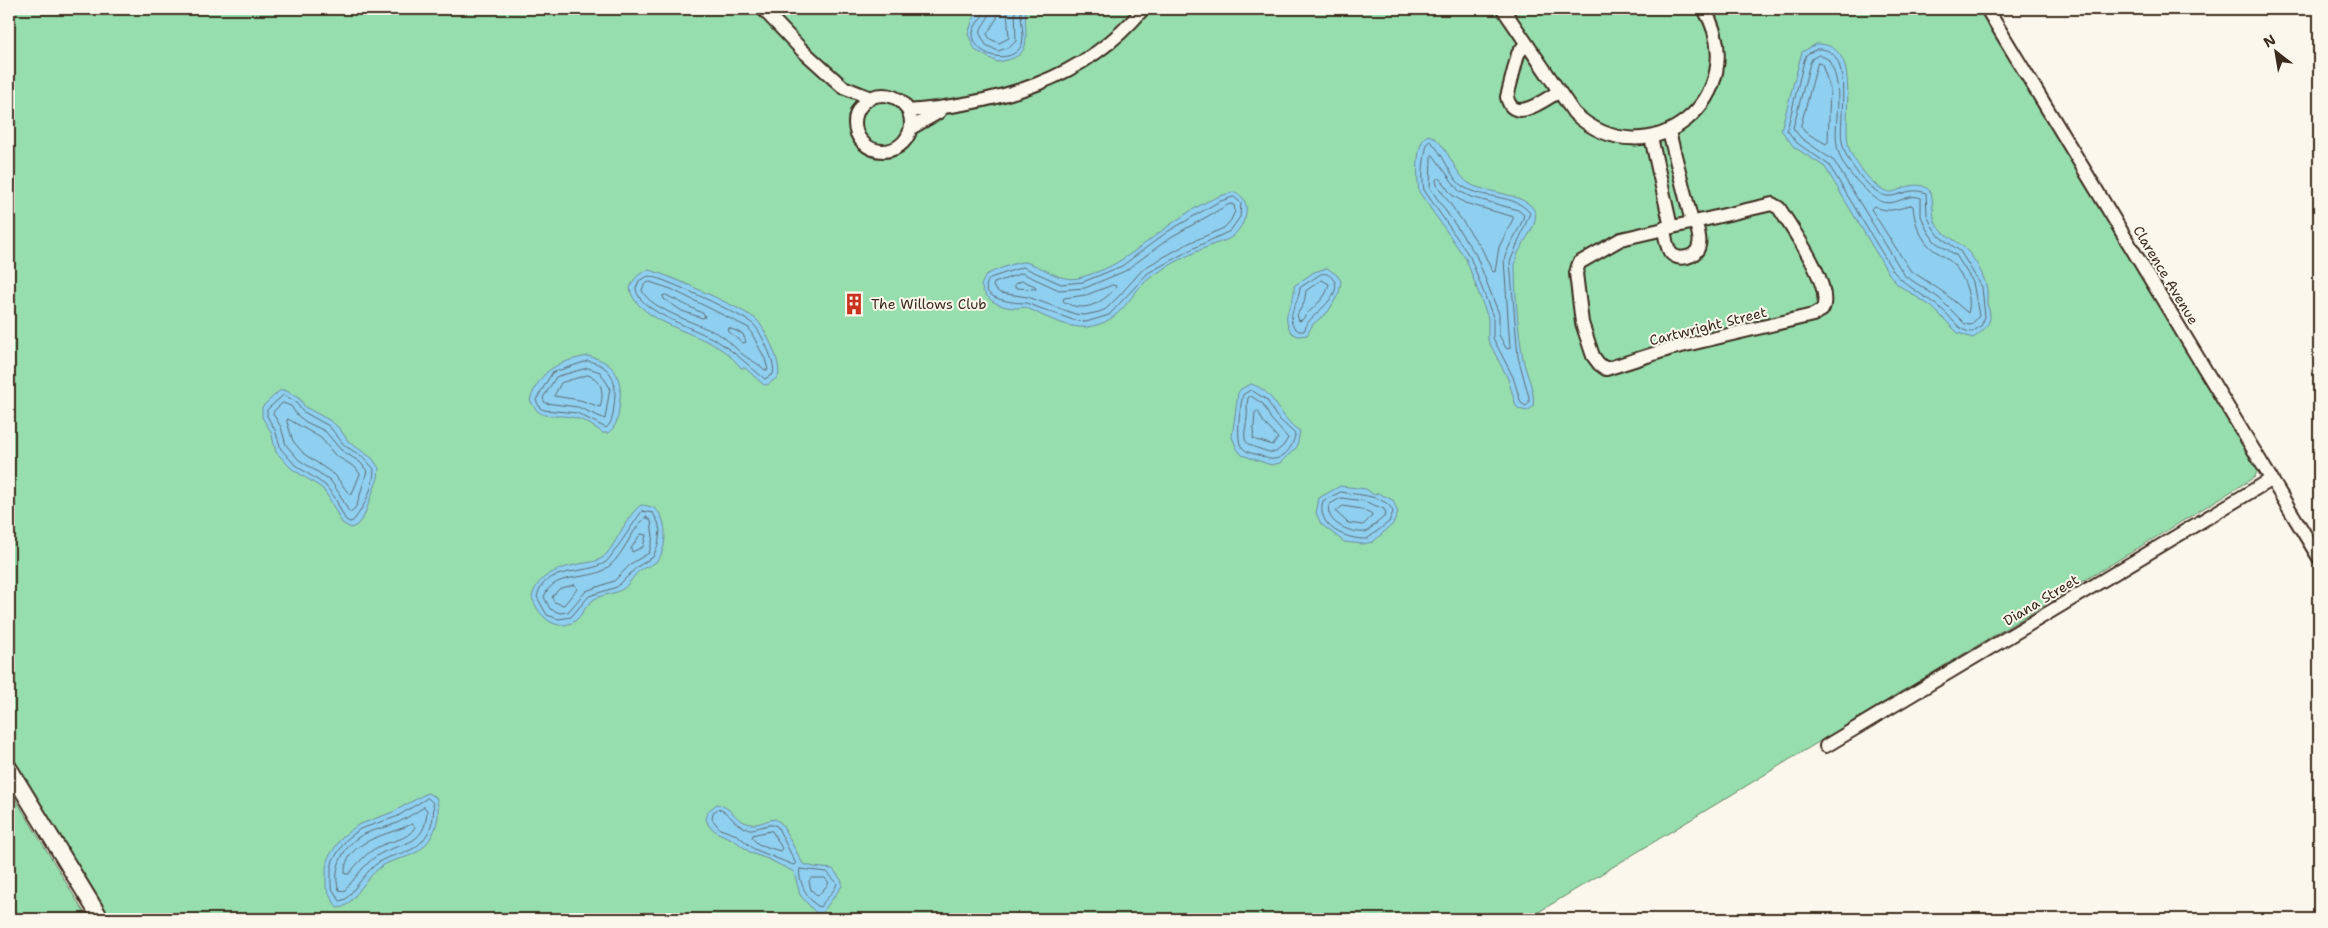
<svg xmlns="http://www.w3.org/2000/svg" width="2328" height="928" font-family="'Shantell Sans',sans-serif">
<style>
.green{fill:#96dead;stroke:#688466}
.water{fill:#8fcff0;stroke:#6d8d9c}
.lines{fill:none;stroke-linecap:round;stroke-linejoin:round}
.shore{stroke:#5d6c72;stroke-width:1}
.minor-casing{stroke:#3b2a1e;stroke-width:16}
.major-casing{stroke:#3b2a1e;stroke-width:19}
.minor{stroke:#fbf7ec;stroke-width:12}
.major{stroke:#fbf7ec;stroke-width:15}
.labels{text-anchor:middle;stroke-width:4;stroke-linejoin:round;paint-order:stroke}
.street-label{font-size:14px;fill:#3b2a1e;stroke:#fbf7ec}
.poi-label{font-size:14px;fill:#3b2a1e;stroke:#fbf7ec;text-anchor:start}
</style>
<rect width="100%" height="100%" fill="#fbf7ec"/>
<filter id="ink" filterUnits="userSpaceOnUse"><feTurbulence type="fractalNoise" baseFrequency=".02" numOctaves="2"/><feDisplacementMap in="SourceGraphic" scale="10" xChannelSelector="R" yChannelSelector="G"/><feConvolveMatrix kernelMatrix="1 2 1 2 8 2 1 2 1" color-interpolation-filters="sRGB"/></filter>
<g filter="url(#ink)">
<path class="green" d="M9,9H1980L2258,469L2255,477L1527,919H110L9,753Z
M9,788L88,919H9Z"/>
<path class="water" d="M981,9H1026C1023,37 1037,57 997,62L975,50L968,34L973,19Z
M1816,44C1866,42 1839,125 1850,151C1855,163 1878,194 1892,192C1905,189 1915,180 1928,189C1935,193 1931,215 1936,224C1943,235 1953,238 1962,246C1972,253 1983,273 1986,285C1988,291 1987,297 1987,304C1988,307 1990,311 1990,315C1991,325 1981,333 1973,338L1958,333L1932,307L1897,284L1889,274L1825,167L1794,147L1781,130L1802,52Z
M1428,135C1447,139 1453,176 1472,185C1487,193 1531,194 1535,213C1539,228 1515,248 1515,265C1515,294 1518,330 1523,359C1526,375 1536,391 1533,407L1527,411L1519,409L1516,406L1508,379L1488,340V318L1466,259L1419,192C1417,180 1415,141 1428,135Z
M1235,192C1254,201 1246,224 1233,236C1227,241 1219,242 1212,245C1192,253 1172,263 1154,275C1128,292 1125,322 1087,327C1067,329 1042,315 1025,307C1008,311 985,303 981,285L986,275C992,271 1019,261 1025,262C1046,267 1060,284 1082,277C1095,273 1109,268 1121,260C1155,239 1195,199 1235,192Z
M1327,268L1337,275L1341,281L1339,293L1328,312L1313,324L1307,335L1298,336L1292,333C1278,313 1296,306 1294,286L1314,272Z
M648,270C661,271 748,311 757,320C766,330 783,366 778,377L767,385H764L745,368H741C734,359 725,351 714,345C692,332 634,318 630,288C634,278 638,274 648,270Z
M588,356C619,363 623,381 619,409C618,419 616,427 608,433H603C594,427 585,420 575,418C553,412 542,424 530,400C541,369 557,362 588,356Z
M1251,384C1276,391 1279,419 1300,431L1297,447L1280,463L1271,465L1242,455L1237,449L1232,437L1238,393L1241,389Z
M285,390L300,399L305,407L331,421L339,428L349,442L372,458L379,468L378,478L364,516L357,525L351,528L342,523L329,498L322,488L292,469L276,452L271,432L262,417V407L279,391Z
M1340,486L1366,489L1374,495L1378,493L1393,500L1398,513L1393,524L1373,542L1363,544L1344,542L1321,524L1316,513L1319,498Z
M641,505C651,506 658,508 662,518C667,530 666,553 656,562C651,566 644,567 639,571C632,577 629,586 621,590C612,595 600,594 592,601C585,606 582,616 575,621C555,634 537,614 532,597C538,574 559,568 580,564C588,562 594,563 602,558C614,550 626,515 641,505Z
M427,793L436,797C443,818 433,846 411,855C402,859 391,860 382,866C369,875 360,891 349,903L343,907L337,908L326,888V868L328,858L342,837L358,825L393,812Z
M717,804C734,808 735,822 751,824C759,825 767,820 775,819L781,823L803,864L814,867L833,869L842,881V886L822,913L815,912L800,895L794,872L768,859L751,853L734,840L718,833L709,826L706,819L708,811Z"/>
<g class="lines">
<path class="shore" d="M985,9C984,18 974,23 973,33C972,56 1013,67 1022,44C1025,33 1020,20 1021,9
M991,9C990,19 981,24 980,34L986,45L998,51L1010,47L1016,41L1015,9
M999,9L997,18L987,34L990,39L999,43L1009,38L1007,9
M1817,49C1856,46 1838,120 1842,141C1845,161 1863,182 1879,193C1894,203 1906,185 1926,193L1927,215L1932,226L1940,237L1960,251L1982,287L1985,317L1981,326L1972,332C1960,332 1953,320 1945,312C1928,297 1907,288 1893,271L1829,165L1797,143L1787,130L1804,61L1806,55Z
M1819,55L1828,59C1832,66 1836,75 1837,84C1842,125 1822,148 1860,184C1866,190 1872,197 1880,201C1895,208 1907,192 1921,198V216L1927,230L1935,242L1956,255L1973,282L1979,316L1971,325L1965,324L1939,298L1905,276L1834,161L1801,138L1793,128L1810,63L1812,59Z
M1818,63L1822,64L1830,89L1828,142L1826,144L1805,132L1801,126Z
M1430,141C1444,153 1449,176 1462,186C1482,200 1515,193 1530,213L1510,262L1518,357L1529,397V403L1526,406L1521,403L1513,377L1493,338V317L1470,257L1424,190C1421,174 1424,159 1427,144Z
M1433,155L1459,191L1471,197L1518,210L1524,215C1520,231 1508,244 1504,260L1510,347L1509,349L1506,348L1499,335V314L1476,255L1430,188L1431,157Z
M1439,178L1452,195L1465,203L1514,217L1499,247L1495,272L1492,271L1482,249L1437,185L1436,180Z
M1234,197L1241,203L1240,217L1230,231L1192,249L1148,273L1109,315L1086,322L1073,320L1026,303C1014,303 974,299 990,278L1023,267L1061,284L1083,282L1122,266L1167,232L1218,202Z
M1230,204L1234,205L1235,211L1231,220L1224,228L1189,243L1144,268L1119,296L1106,309L1099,312L1085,315L1075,314L1028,297L1000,293L993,287L994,283L1022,273L1059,290L1085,288L1125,271L1171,237Z
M1910,205L1913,206C1914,221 1919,234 1928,245C1934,252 1944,255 1950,261C1963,272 1973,298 1968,313L1943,292L1910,270L1871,209L1874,206C1887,213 1897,210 1910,205Z
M1321,274C1326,273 1329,274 1332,278C1346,291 1317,312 1310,320C1307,323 1306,327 1304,331H1299C1281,321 1300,302 1300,288Z
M649,276C660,276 747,317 754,325C761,332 777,365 773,374L765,379C750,367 736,353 720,343C703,330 637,313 636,288L639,281Z
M1322,280L1329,284C1326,301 1311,307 1302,320L1299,321L1297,315L1304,303L1306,291Z
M1023,281L1035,286L1036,289L1015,288V284Z
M650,282L671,289L749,328L765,359L768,370H765C759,364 752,361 746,357C737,351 731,342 722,336C704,325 649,310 642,290L644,285Z
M1113,285L1116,286L1115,289C1100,304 1083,314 1063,301L1064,298L1086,295Z
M666,295L704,314L705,317L702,318L682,311L664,299L663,296Z
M729,328L743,334L746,342L743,343L729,332Z
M588,361C614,366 617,383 614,406C613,414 613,422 606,428L577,413L544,410L540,408L536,400L552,373Z
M588,368L600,372L610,388L605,419L578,407L545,403L543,398L556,377Z
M588,375C603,380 604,394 600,407L580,400L554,396L561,383Z
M1251,390L1267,400L1276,416L1295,434C1294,445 1285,459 1273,459C1268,460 1263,456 1258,455C1251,453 1245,452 1241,446C1236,438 1240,405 1243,395Z
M284,395L296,402L302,411L329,426L345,446L363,457L374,469C374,487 364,508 353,521L349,522L345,519L334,496L325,485L295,465L281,449L275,430L267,416V410Z
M1251,396L1263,404L1271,419L1288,438L1284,445L1276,452C1270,453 1266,451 1260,449C1239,443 1245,436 1247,418C1248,411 1246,406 1248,398Z
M283,403L291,406L297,415L306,422L325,431L341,450L360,462L367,471L357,505L352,512H349L339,493L330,480L299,460L286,445L281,427L273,414L274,411Z
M1258,411L1264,423L1278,438L1273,445L1253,439L1255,413Z
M288,419L321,438L335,455L356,468L360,474L352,494H349L335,475L304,454L293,441L287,422Z
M1341,492C1356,495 1388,495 1393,512L1389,522L1367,539C1346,540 1315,526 1323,501Z
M1341,498L1364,501L1384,509L1386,513L1384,517L1366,532C1352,534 1324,523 1329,505Z
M1343,506L1361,509L1371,513L1372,516L1363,525L1348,523L1336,512Z
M642,511L653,513L658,522L660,531L658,545L653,557L637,567L617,587L589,596L571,617L559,619L547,615L537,597C543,565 585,576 606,562C610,559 637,518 642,511Z
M646,517L651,521L653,537L649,553L632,563L614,581L586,591L568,612L560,613L550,609L544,597C552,573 584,580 602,571C623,560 628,533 646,517Z
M641,534L646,535L643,547L632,552L631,549Z
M575,585L577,589L564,605L554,602L552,597L559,589Z
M428,798L433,803C436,821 427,844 408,851C399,855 388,856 379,862C366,871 357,887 346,899L340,901L331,887V869L333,860L346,840L360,829L396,817Z
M424,807L427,810C426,849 398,841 375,857C363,866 354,880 344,891L339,890C331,869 345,843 364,834C375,829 386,828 397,823C407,818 415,813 424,807Z
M718,809C731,812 733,826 749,829C758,830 768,822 777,826L796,864L793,865L754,849L737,835L720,829L712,819L713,813Z
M412,824L415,827C407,841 391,840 378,847C366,853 357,864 349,874H345C343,840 390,835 412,824Z
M772,831L782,848L780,851L758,844L752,838L753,835Z
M800,869L827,872L837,883C836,890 824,901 820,907C809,903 797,880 800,869Z
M812,878H825L829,883L818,896L811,890L809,881Z"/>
<g class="minor-casing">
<path id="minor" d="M763,9L802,50L843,87L871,98
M1503,9L1574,113C1649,183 1756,95 1704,9
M1987,9L2319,558
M1526,43L1518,54L1507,97C1513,125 1544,100 1558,92
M855 123a28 28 0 1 1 56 0a28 28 0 1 1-56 0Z
M908,111C997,104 1085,80 1143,9
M911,128L939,112
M1669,132L1692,222
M1651,137L1671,227
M1772,204L1779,208C1792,229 1835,288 1822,310L1813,315L1669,349L1606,369L1599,364L1593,356L1582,323L1576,273L1579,263L1621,239Z
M1664,228C1665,236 1666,245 1670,252C1677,262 1697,258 1699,245C1701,238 1697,228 1695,221
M1826,746L2272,479"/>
</g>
<g class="major-casing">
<path id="major" d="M9,768L101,919"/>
</g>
<use href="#minor" class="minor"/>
<use href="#major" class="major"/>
</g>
</g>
<defs>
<g id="building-bare" transform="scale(1.725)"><path d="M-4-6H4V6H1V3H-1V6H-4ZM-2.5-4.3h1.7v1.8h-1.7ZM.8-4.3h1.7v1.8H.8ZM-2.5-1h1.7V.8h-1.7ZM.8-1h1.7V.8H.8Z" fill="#c8321e" stroke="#fbf7ec" stroke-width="2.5" paint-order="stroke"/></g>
</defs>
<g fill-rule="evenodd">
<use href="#building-bare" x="854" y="304"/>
</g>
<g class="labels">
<g class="street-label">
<text transform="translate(2166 275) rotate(59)" y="5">Clarence Avenue</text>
<text transform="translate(1708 326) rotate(-14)" y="5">Cartwright Street</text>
<text transform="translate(2041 600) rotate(-31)" y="5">Diana Street</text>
</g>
<g class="poi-label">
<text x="871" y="309">The Willows Club</text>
</g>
</g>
<rect width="2328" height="928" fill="none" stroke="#fbf7ec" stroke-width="30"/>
<rect x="15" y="15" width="2298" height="898" fill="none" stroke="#3b2a1e" stroke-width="2" filter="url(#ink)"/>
<g transform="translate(2276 52) rotate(329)" stroke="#fbf7ec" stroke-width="4" paint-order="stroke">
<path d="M0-4L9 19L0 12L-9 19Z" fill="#3b2a1e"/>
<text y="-8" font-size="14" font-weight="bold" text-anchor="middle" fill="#3b2a1e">N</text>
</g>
</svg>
